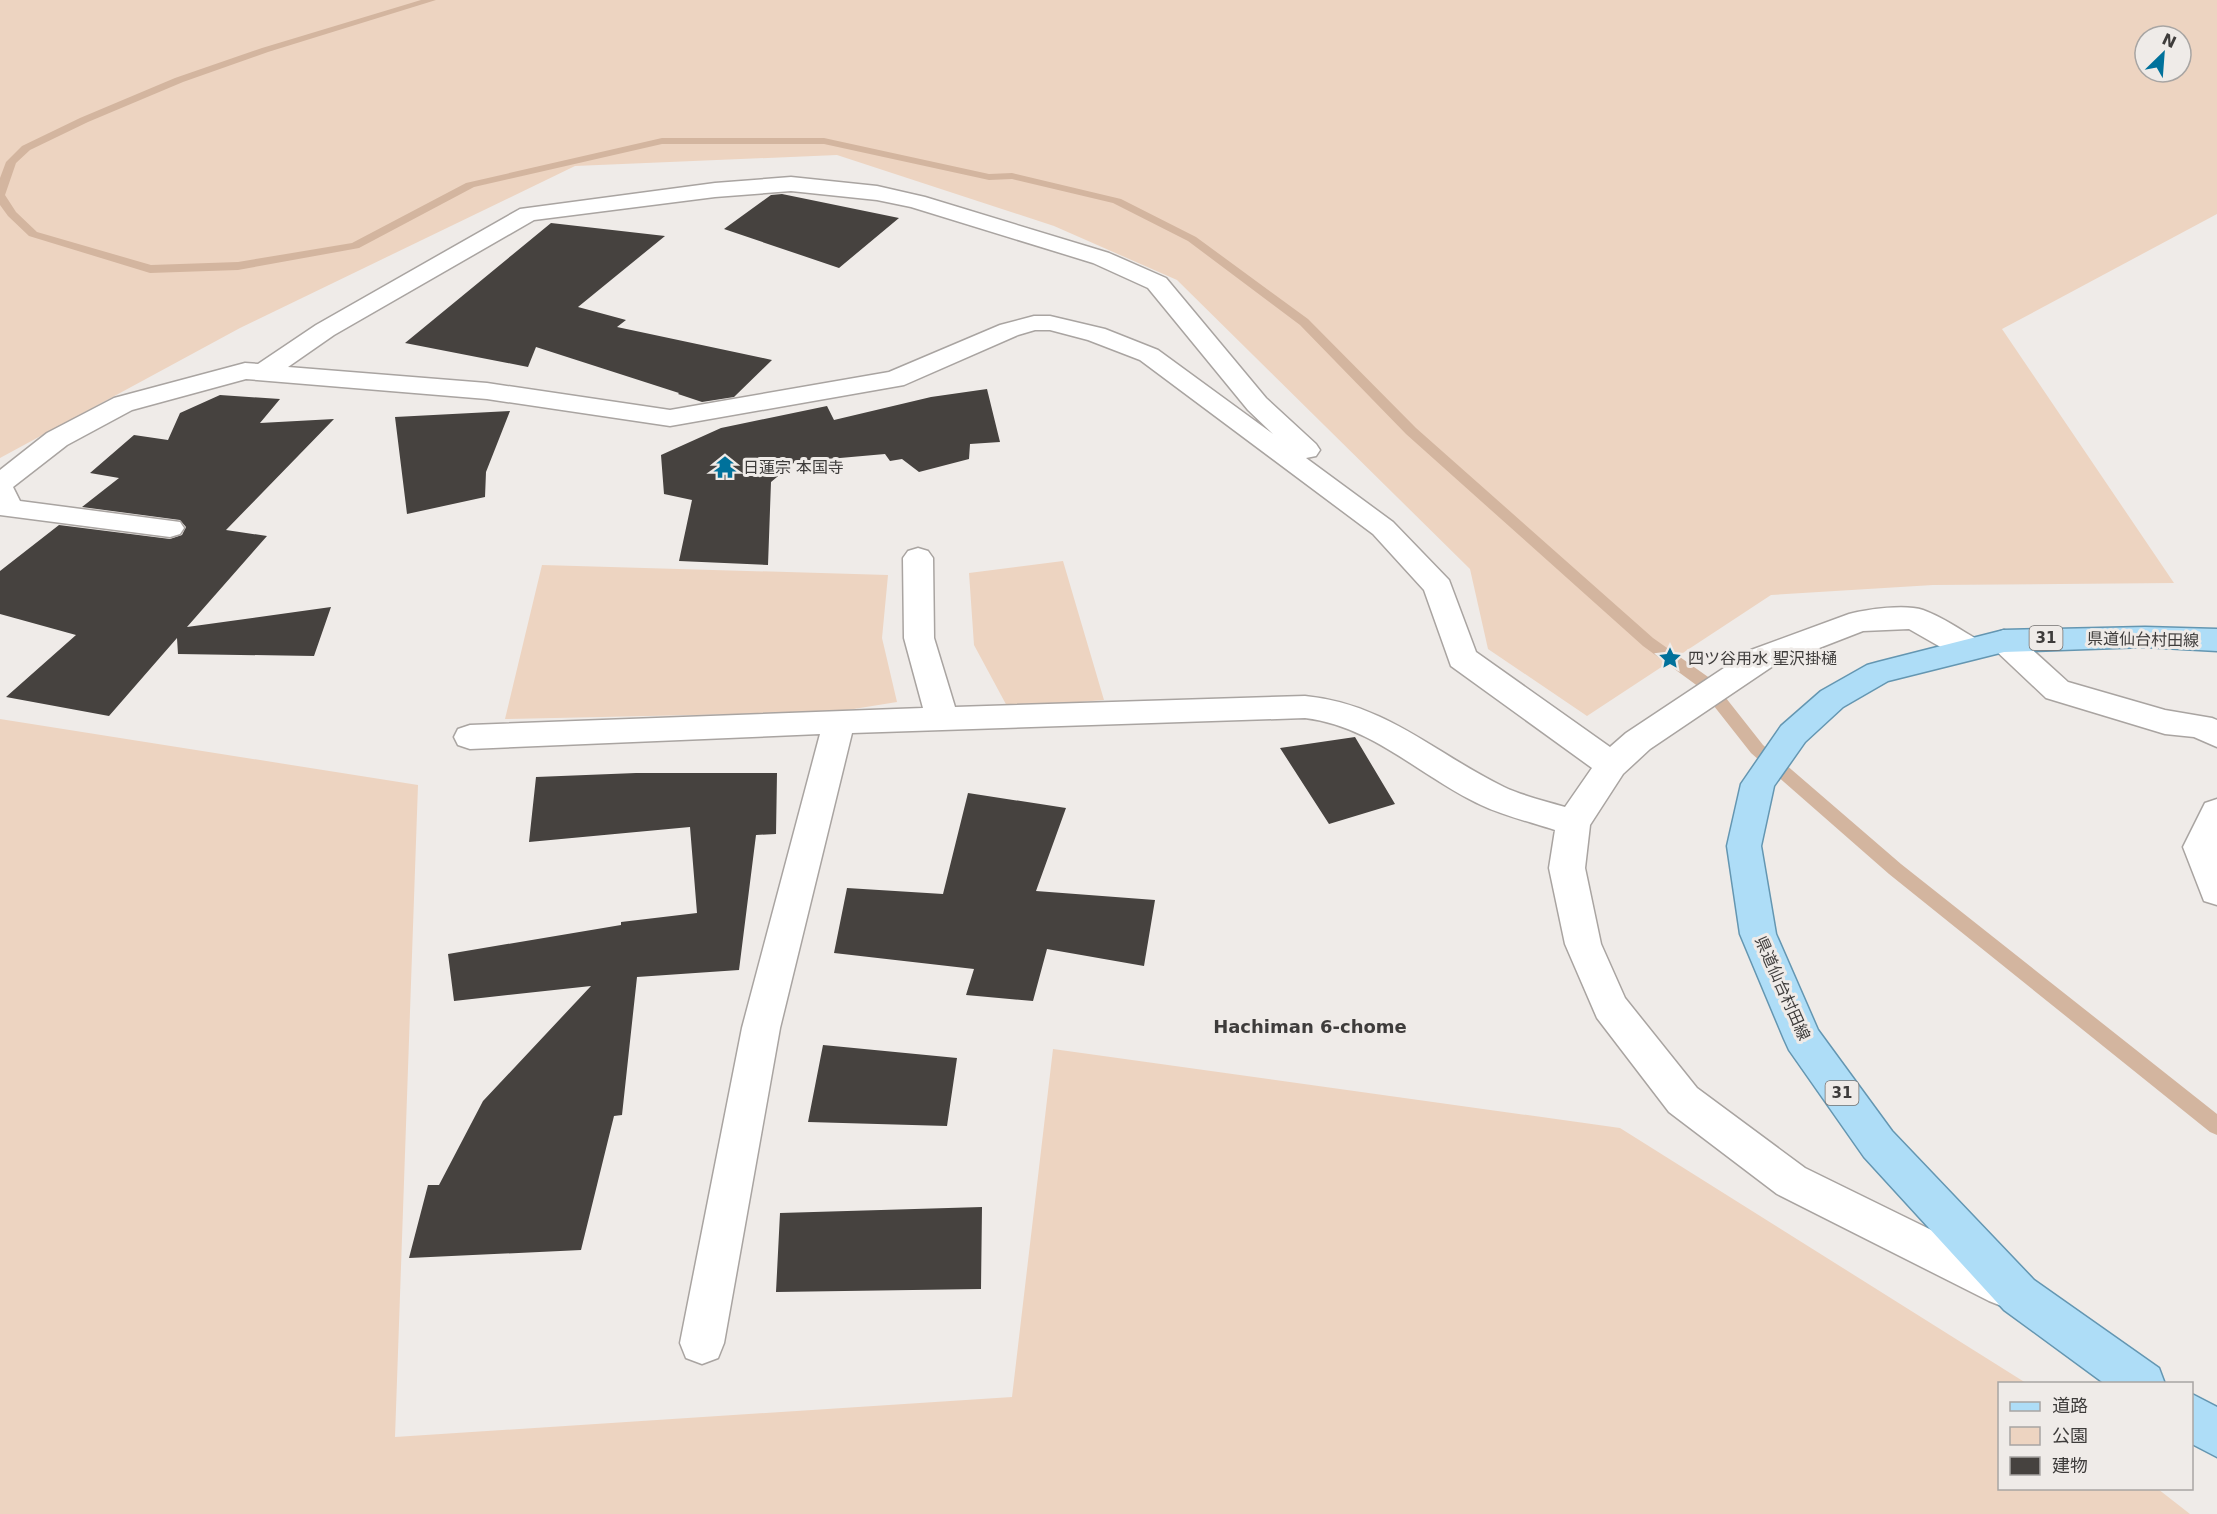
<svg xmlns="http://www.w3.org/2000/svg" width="2217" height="1514" font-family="'DejaVu Sans','Noto Sans JP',sans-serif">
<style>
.green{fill:#edd4c1;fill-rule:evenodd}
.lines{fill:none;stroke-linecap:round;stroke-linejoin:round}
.stream{fill:#d3b59f;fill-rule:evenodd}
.building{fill:#46423f}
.street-casing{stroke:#a9a4a1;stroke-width:3}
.primary-casing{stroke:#6496b1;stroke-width:3}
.street{fill:#fff;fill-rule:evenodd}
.primary{fill:#aeddf7;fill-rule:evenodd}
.labels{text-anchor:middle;stroke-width:6;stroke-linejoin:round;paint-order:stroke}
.shield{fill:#efebe8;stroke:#73706f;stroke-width:1.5}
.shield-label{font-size:15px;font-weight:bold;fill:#3e3c3b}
.poi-label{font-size:16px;fill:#3e3c3b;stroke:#efebe8;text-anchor:start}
.street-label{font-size:16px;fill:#3e3c3b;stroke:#efebe8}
.neighbourhood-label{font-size:18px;font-weight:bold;fill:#3e3c3b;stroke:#efebe8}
</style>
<rect width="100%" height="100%" fill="#efebe8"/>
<path class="green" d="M0,0H2217V214L2002,329L2174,583L1933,585L1771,595L1587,716L1488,649L1470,569L1177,280L1054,226L837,155L575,166L240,328L0,458ZM2145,36H2181V72H2145Z
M1063,561L1104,700L1008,708L974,645L969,573Z
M542,565L888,575L882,638L897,702L835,712L505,719Z
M0,719L418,785L395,1437L1012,1397L1053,1049L1620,1128L2026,1383L2000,1384V1488L2158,1489L2190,1514H0Z"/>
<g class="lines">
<path class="stream" d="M421,0H436L268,52L183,82L88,122L30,150L16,163L5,195L16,212L37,232L151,265L238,262L352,243L466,183L662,138H824L989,174L1012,173L1121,199L1196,237L1308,319L1416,428L1653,638L1711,679L1763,745L1901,864L2217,1114V1135L2210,1132L1889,874L1751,753L1699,687L1643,646L1406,434L1300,325L1188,241L1113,203L1012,179L989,180L824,144H662L474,187L359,248L238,270L150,273L29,236L8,216L0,205V178L6,162L22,146L80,118L175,78L262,48Z"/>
</g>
<path class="building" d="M782,194L899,218L839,268L724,229L771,195Z
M551,223L665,236L578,307L626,320L617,327L772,360L734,397L702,402L678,394L679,393L536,347L528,367L405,343Z
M987,389L1000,442L970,444L969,459L919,472L902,459L890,461L885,454L795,462L771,482L768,565L679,561L692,500L664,494L661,455L721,428L827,406L834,420L931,397Z
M220,395L280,399L260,423L334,419L226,530L267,536L187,627L331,607L314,656L178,654L177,638L109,716L6,697L76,635L0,614V571L59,525L170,539L182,535L186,527L180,520L82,507L119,478L90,473L134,435L168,440L180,413Z
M510,411L486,472L485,497L407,514L395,417Z
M1355,737L1395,804L1329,824L1280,748Z
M636,773H777L776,834L756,835L739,970L637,977L622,1115L614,1116L581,1250L409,1258L428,1185H439L483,1101L591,986L454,1001L448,954L621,925V922L697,913L690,827L529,842L536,777Z
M968,793L1066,808L1036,891L1155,900L1144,966L1047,949L1033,1001L966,995L974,969L834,953L847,888L943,894Z
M823,1045L957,1058L947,1126L808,1122Z
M982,1207L981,1289L776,1292L780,1213Z"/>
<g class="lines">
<g class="street-casing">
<path id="street" d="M791,177L877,186L925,197L1109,253L1166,278L1266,398L1316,444L1320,450L1316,456L1306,458L1393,522L1449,580L1476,652L1610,747L1626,733L1751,650L1849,614C1867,609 1906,604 1923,610C1943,617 1962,631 1980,641L1984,649L1980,657L1969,660L1958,657L1909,629L1863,631L1773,666L1650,749L1623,774L1590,825L1585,868L1601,944L1625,998L1697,1088L1805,1168L2019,1273L2025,1287L2019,1301L2004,1307L1989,1301L1777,1194L1669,1112L1597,1018L1565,944L1549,868L1555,830C1531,822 1504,816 1481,805C1421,777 1373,726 1305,718L852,733L780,1028L724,1343L718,1358L702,1364L686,1358L680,1343L742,1028L820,734L470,749L458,745L454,737L458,729L470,725L923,708L904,638L903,558L908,551L918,548L928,551L933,558L934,638L955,707L1305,696C1387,704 1434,753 1504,787C1523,796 1545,801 1565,807L1592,768L1451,666L1424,590L1373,534L1140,360L1088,340L1050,330H1035L1018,335L904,385L670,426L487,399L246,379L132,410L67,445L13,487L20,501L180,522L184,528L180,534L170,537L0,515V470L47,433L114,398L245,363L258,364L316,325L520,209L715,183ZM791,191L877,200L911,207L1093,263L1148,288L1248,410L1273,434L1158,350L1105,329L1050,316H1034L1000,325L889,372L670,410L487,383L288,367L334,335L534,220L715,197Z
M2004,630L2015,634L2068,682L2165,710L2212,718L2217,720V747L2194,737L2165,734L2046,698L1993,648L1989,641L1993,634Z
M2217,799V905L2204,901L2183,847L2205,803Z"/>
</g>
<g class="primary-casing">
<path id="primary" d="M2145,627L2217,629V651L2145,647L2004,652L1888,681L1843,707L1805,742L1774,786L1761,846L1776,934L1818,1030L1892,1131L2034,1280L2159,1368L2165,1384H2105L2004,1310L1864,1157L1789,1050L1784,1039L1740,934L1727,846L1741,784L1781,726L1821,691L1867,665L1878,662L2004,630Z
M2192,1394L2217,1407V1457L2192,1444Z"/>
</g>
<use href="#street" class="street"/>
<use href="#primary" class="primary"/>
</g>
<defs>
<g id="temple-bare" transform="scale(1.8)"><path d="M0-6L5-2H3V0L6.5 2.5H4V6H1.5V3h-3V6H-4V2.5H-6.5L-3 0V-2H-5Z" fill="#00719b" stroke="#efebe8" stroke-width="2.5" paint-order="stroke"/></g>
<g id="sight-bare" transform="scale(1.8)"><path d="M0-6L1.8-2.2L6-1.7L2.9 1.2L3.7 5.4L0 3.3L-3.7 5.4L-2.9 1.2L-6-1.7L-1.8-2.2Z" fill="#00719b" stroke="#efebe8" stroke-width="2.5" paint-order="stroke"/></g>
</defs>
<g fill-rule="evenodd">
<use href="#temple-bare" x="725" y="467"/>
<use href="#sight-bare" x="1670" y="658"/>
</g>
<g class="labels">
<g class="shield">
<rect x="2029.5" y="626" width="33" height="24" rx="4.5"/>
<rect x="1825.5" y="1081" width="33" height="24" rx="4.5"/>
</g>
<g class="shield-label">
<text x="2046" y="643">31</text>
<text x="1842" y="1098">31</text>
</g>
<g class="poi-label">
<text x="743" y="473">日蓮宗 本国寺</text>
<text x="1688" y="664">四ツ谷用水 聖沢掛樋</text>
</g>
<g class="street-label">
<text transform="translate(2143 639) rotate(1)" y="6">県道仙台村田線</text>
<text transform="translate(1783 988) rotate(66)" y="6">県道仙台村田線</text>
</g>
<g class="neighbourhood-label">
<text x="1310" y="1033">Hachiman 6-chome</text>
</g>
</g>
<rect x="1998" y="1382" width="195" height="108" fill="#efebe8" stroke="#a8a5a3" stroke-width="1.5"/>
<rect x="2010" y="1402" width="30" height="9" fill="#aeddf7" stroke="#a8a5a3" stroke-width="1.5"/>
<text x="2052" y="1412" font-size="18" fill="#3e3c3b">道路</text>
<rect x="2010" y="1427" width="30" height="18" fill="#edd4c1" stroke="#a8a5a3" stroke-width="1.5"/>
<text x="2052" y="1442" font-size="18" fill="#3e3c3b">公園</text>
<rect x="2010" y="1457" width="30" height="18" fill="#46423f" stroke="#a8a5a3" stroke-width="1.5"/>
<text x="2052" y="1472" font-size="18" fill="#3e3c3b">建物</text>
<g transform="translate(2163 54) rotate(25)"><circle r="28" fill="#efebe8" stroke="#a8a5a3" stroke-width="1.5"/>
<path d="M0-4.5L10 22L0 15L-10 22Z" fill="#00719b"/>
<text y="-9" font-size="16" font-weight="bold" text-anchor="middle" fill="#3e3c3b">N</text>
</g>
</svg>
